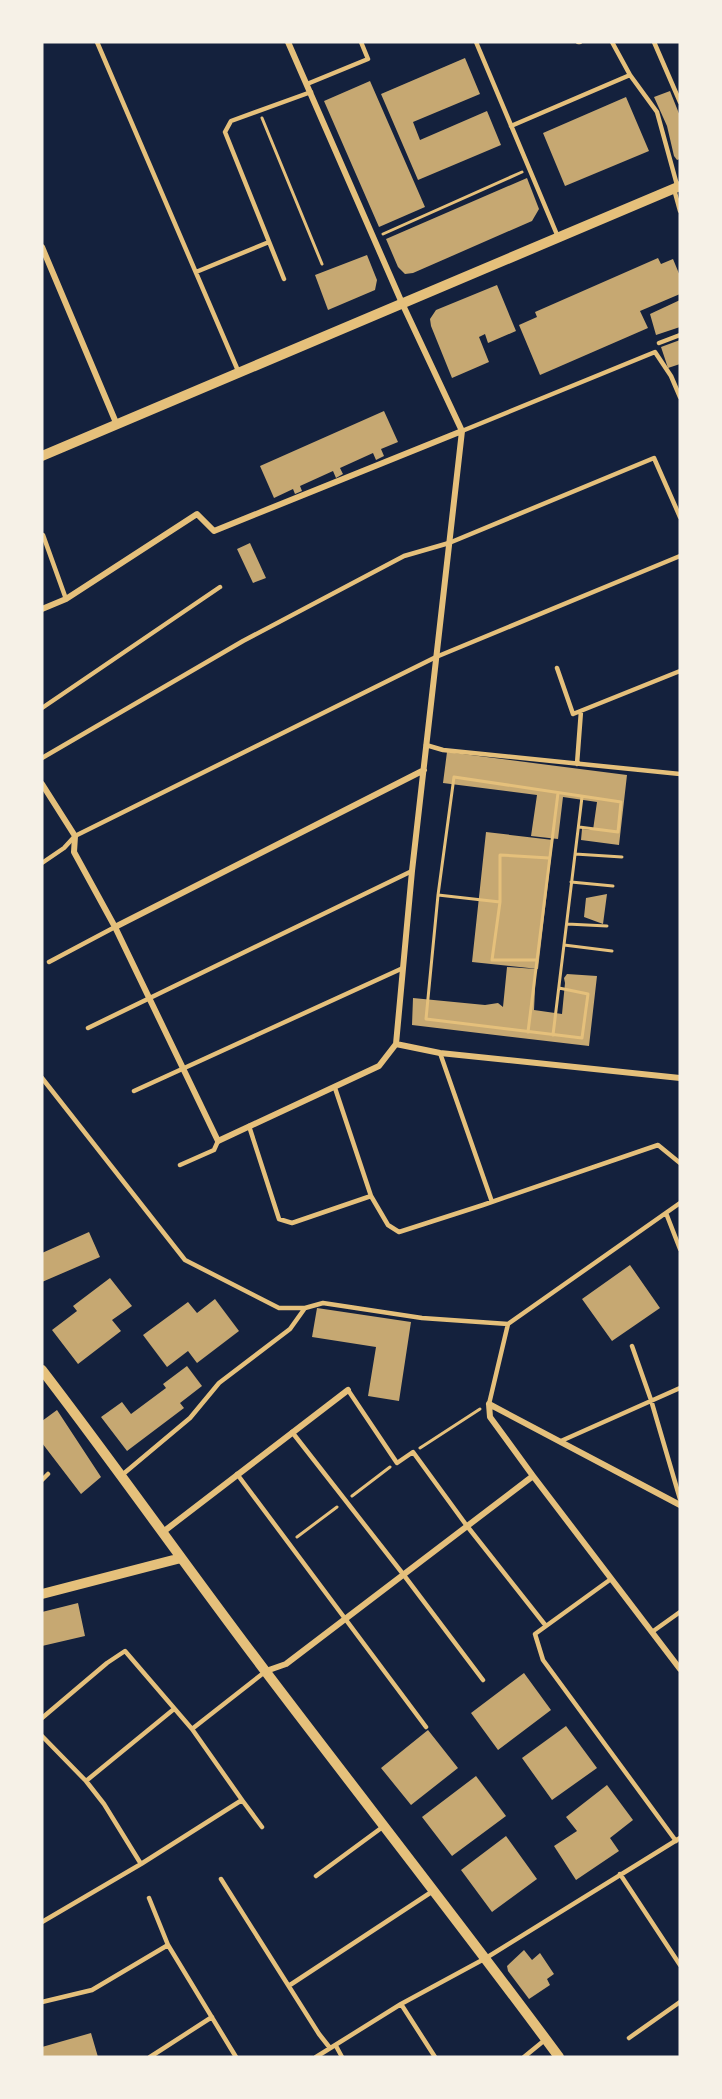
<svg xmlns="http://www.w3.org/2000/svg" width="722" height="2099" font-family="Quicksand,sans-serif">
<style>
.building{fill:#c6a872}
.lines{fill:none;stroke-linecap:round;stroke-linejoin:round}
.path{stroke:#e5c07b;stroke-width:3}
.service{stroke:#e5c07b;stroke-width:4.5}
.minor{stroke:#e5c07b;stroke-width:6}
.tertiary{stroke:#e5c07b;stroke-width:10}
</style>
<rect width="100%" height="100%" fill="#14213d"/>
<path class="building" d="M465,58L480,94L413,122L420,140L487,111L501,145L418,180L381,94Z
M370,81L425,207L379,227L324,101Z
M670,91L680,116V159L677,160L674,156L667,126L654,97Z
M626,97L649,151L565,186L543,133Z
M527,178L539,209L532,221L413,273L405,274L398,267L386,239Z
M367,255L377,280L375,290L328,310L315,275Z
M658,258L661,264L673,259L680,276V294L640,311L648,328L540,375L519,325L537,317L535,312Z
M497,285L516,331L488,343L485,334L479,337L489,362L452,378L431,326L430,319L436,310Z
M680,300V327L656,335L650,314Z
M680,340V364L668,368L661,347Z
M384,411L398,442L381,449L384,456L376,460L373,453L340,468L343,474L336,478L333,471L300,486L302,491L295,494L293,489L274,498L260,466Z
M250,543L266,578L253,583L237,549Z
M447,752L627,775L619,845L581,840L582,829L593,830L597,802L563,797L558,839L531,836L537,795L443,783Z
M486,832L553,840L538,969L472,962Z
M607,894L603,924L584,917L586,898Z
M507,967L536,969L534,1010L562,1014L565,983L564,978L567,974L597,976L589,1046L412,1025L413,998L485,1005L498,1003L503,1007Z
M89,1232L100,1257L42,1282V1253Z
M630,1265L660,1308L612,1341L582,1299Z
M110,1278L132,1306L112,1320L121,1331L78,1364L52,1330L77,1311L73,1306Z
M215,1299L239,1331L197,1363L188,1351L167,1367L143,1335L188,1302L197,1313Z
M317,1308L411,1322L399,1401L368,1396L376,1347L312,1337Z
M187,1366L202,1386L180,1403L184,1408L127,1451L101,1417L122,1402L131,1414L166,1388L163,1384Z
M57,1410L101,1477L81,1494L42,1443V1421Z
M78,1603L85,1636L42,1646V1612Z
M524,1673L551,1710L498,1750L471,1713Z
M566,1726L597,1768L552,1800L522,1758Z
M428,1730L458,1768L411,1805L381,1768Z
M476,1776L506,1816L452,1856L422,1817Z
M607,1785L633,1820L610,1838L619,1851L576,1880L554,1846L577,1831L566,1817Z
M506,1836L537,1879L492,1912L461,1870Z
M524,1950L532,1960L540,1953L554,1974L547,1979L550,1985L529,1999L508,1971L507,1966Z
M91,2033L98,2057H42V2047Z"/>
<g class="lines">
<path class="path" d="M262,118L322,264
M383,234L522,172
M575,854L622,857
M571,882L613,886
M438,895L500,902V855L549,858
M500,902L492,960H536
M567,924L607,926
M564,945L612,951
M559,988L588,994L582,1038L426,1019L438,895L454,777L621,802L618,832L579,827
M528,1032L558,793
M553,1035L582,797
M420,1448L480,1409
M352,1496L390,1467
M297,1537L337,1507"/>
<path class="service" d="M97,42L239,373
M476,42L558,237
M578,42H580
M612,42L630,75L657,112L677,185
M654,42L680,102
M307,84L368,59L361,42
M511,126L630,75
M674,189L680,211
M196,272L269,242
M284,279L225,132L231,121L311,92
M659,343L680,335
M462,431L655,352L671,376L680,397
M43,535L66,599
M557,668L573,714L680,671
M42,708L220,587
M426,745L443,750L680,774
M42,758L243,641L404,556L449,543L654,458L680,517
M577,764L581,711
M42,863L64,848L75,836L436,657L680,556
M49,962L115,927
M88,1028L412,871
M440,1053L492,1202
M42,1078L185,1260L279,1308H305
M335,1088L371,1196L388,1225L399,1232L483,1205L658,1145L680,1163
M134,1091L403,968
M249,1126L279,1219L292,1223L371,1196
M180,1165L214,1150L218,1141
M666,1213L680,1249
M632,1346L651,1400L680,1499
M348,1390L397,1463L413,1452L467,1526L546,1626
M489,1404L508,1324L680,1203
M292,1432L403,1574L483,1680
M561,1441L680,1388
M237,1474L426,1727
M122,1475L190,1418L219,1383L290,1329L305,1308L323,1303L422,1318L508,1324
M42,1480L48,1474
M611,1579L535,1634L543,1660L676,1841
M652,1632L680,1612
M42,1718L107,1663L125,1651L192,1729
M42,1736L86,1781L104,1804L141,1864
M86,1781L174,1709
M242,1800L262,1827
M620,1874L680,1965
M316,1876L384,1826
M221,1879L319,2034L330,2048
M149,1898L168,1945L236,2057
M42,1922L141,1864L242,1800L192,1729L266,1671
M290,1985L433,1891
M42,2002L92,1990L168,1945
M401,2004L435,2057
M629,2038L680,2002
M336,2046L342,2057
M150,2057L212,2017
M316,2057L401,2004L486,1958L680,1838
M524,2057L546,2039"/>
<path class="minor" d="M288,42L402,303L462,431L412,871L396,1044L440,1053L680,1078
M42,247L117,425
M42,609L66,599L197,514L214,531L462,431
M42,784L75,836L74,852L115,927L218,1141L379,1066L396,1044
M115,927L424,770
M489,1404L490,1417L533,1476L680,1669
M489,1404L680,1505
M163,1532L348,1390
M266,1671L286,1664L533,1476"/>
<path class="tertiary" d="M42,456L680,186
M42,1370C118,1469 190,1572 266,1672C363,1800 463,1927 559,2057
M42,1594L181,1558"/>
</g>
<rect width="722" height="2099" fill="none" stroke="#f6f1e7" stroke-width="87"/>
</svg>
